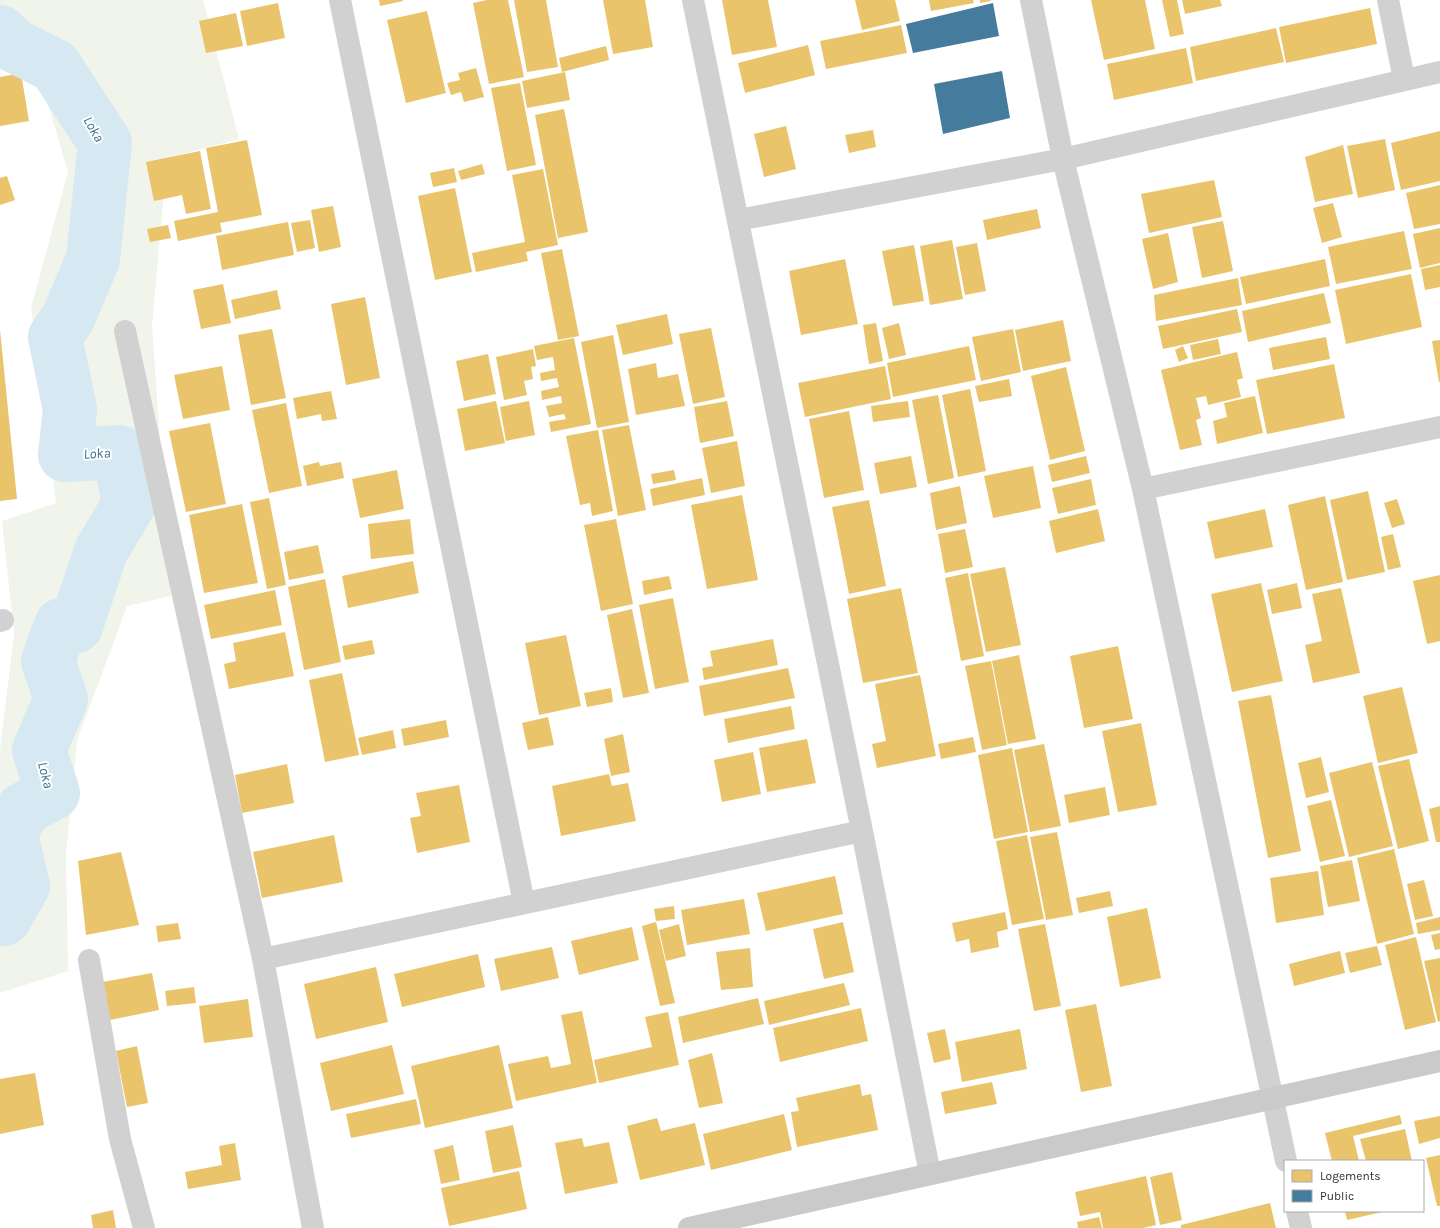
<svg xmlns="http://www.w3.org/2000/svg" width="1440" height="1228" font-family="Karla,sans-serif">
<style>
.green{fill:#f0f4ea}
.homes{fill:#e9c46a}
.public{fill:#457b9d}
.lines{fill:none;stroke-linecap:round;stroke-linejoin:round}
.river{stroke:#d6e8f1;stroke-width:54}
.street{stroke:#d1d1d1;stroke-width:22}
.secondary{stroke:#cacaca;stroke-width:22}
.labels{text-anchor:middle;stroke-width:4;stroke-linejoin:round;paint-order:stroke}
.water-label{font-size:14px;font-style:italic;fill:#39728f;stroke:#fff}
</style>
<rect width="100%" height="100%" fill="#fff"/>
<path class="green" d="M0,0H203L239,139L167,158L152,326L171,596L127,606L77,741L66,854L68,971L0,993V751L14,634L2,521L56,503L31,308L68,172L43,87L6,48L0,45Z"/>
<path class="homes" d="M379,0H403V1L380,6Z
M487,0H508L524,77L489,84L473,3Z
M514,0H546L558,67L527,72Z
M603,0H645L653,47L613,54Z
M722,0H768L777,47L732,55Z
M855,0H895L900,21L862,30Z
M929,0H973L974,3L931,11Z
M980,0H990L991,1L980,3Z
M1091,0H1145L1155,49L1104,60Z
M1162,0H1177L1184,34L1170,37Z
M1182,0H1220L1222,6L1185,14Z
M278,3L285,38L247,46L240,11Z
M1370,8L1377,44L1286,63L1279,27Z
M427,11L446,93L406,103L387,20Z
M236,13L243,46L206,53L199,21Z
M901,25L907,53L826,69L820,41Z
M1276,28L1284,62L1196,81L1190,47Z
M808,45L815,75L745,93L738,63Z
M606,46L609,60L562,72L559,58Z
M1186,48L1193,83L1114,100L1107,64Z
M476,68L484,97L464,102L461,92L451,95L447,83L460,80L458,73Z
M565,72L570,100L527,108L522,81Z
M21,73L29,121L0,126V77Z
M520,83L536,165L507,171L491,88Z
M564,109L588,232L558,238L535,115Z
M786,126L796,169L764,177L754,134Z
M873,130L876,147L849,153L845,135Z
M1440,131V181L1401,190L1391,143Z
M1385,139L1395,190L1358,198L1347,146Z
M247,140L262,215L220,223L222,232L178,241L174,221L218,212L206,148Z
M1343,145L1353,194L1315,202L1305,157Z
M200,151L211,209L186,214L182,195L154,201L146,162Z
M482,164L485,174L461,180L458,171Z
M454,168L457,182L433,187L430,173Z
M543,169L558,245L526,252L528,261L476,272L472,253L525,242L512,175Z
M7,176L15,200L0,205V178Z
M1214,180L1222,217L1149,233L1141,194Z
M1440,185V224L1414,229L1406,193Z
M455,188L472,272L435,280L418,196Z
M1333,203L1342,237L1322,243L1313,208Z
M333,206L341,247L319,252L311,210Z
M1037,209L1041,228L987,240L983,220Z
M310,220L315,248L297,252L291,223Z
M1223,221L1233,271L1202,278L1192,227Z
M288,222L294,255L222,270L216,236Z
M168,225L171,238L150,242L147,229Z
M1440,228V263L1420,268L1413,234Z
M1404,231L1412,269L1336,284L1328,247Z
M1168,233L1178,282L1153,289L1142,239Z
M952,240L963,299L930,305L920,246Z
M977,243L986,291L965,295L956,247Z
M914,245L924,301L893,306L882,251Z
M562,249L579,336L558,340L541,253Z
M845,259L858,324L801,335L789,271Z
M1325,259L1330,286L1246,304L1240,277Z
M1440,265V287L1425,290L1421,269Z
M1411,274L1422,327L1346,344L1335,290Z
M1238,278L1242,305L1156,321L1154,295Z
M223,284L231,323L201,329L193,290Z
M277,290L281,309L235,319L231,300Z
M1324,293L1331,323L1248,342L1242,311Z
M365,297L380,378L346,385L331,304Z
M1237,309L1242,332L1163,349L1158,326Z
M667,314L673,344L623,355L616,325Z
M1063,320L1071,361L1023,371L1015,330Z
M876,323L883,361L869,364L863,325Z
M899,323L906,355L889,359L882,328Z
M711,328L725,397L693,404L679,334Z
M272,329L286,398L251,405L238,335Z
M1013,329L1021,372L981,381L972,337Z
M0,330L17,499L0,501Z
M613,335L629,422L597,428L581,342Z
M1326,337L1330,359L1273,370L1269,348Z
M574,338L591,424L551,432L549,422L566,419L564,414L549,417L546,406L562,403L561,396L542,400L541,391L559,387L557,378L541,381L540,373L555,370L553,357L537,360L534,346Z
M1218,339L1221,354L1193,360L1190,345Z
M1440,340V382H1439L1432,341Z
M969,346L976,380L893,397L887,363Z
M1183,346L1188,358L1179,362L1175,350Z
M533,349L536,366L531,367L533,379L524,381L527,395L504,400L496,357Z
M1237,352L1243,378L1237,380L1241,397L1208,405L1206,396L1196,398L1201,418L1196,420L1202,445L1180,450L1161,370Z
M488,354L496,394L464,401L456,361Z
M656,363L658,378L678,374L685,406L636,415L628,369Z
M1334,364L1345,418L1267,434L1256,380Z
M222,366L230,410L183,419L174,375Z
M885,366L891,399L805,417L798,383Z
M1066,367L1085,451L1050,460L1031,376Z
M1009,379L1012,396L979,402L975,386Z
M970,389L986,471L958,477L942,395Z
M331,391L337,419L322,421L321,414L297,419L293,398Z
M938,395L954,478L928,484L912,400Z
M1255,396L1263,433L1217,444L1213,421L1227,417L1224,403Z
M496,401L505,443L465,451L457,409Z
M529,401L535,435L506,441L500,407Z
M727,401L734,436L700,443L694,407Z
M908,401L910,417L873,422L871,406Z
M286,403L302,486L269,493L252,410Z
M849,411L864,490L824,498L809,419Z
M210,423L226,504L186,512L169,431Z
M629,425L646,510L618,516L602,430Z
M598,430L613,511L592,516L590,503L580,505L566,436Z
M737,441L745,486L711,493L702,448Z
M911,456L917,487L880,494L874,463Z
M1086,456L1090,473L1052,482L1048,465Z
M319,462L320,466L341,462L344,478L307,486L303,466Z
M1033,466L1041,508L993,518L984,476Z
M397,470L404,509L360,518L352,479Z
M674,470L676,480L653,484L651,474Z
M702,478L705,495L653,506L650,489Z
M1091,479L1096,505L1058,514L1052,488Z
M960,486L967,523L936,530L930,493Z
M1368,491L1385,572L1347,580L1330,500Z
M742,495L758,580L707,589L691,505Z
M1325,496L1343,582L1306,590L1288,505Z
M269,498L286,585L267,589L250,502Z
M1397,499L1405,524L1392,528L1384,503Z
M869,500L886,586L849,594L832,507Z
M242,504L258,583L204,593L189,515Z
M1098,509L1105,541L1056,553L1049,521Z
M1265,509L1273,547L1215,559L1207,522Z
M410,519L414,554L371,559L368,524Z
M616,519L633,604L601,611L584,525Z
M965,529L973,567L945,573L938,534Z
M1393,534L1401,567L1388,570L1381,537Z
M318,545L324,573L289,580L284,552Z
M413,561L419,593L348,608L342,576Z
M1005,567L1021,645L986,652L970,574Z
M968,573L984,656L961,661L945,578Z
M1440,575V641L1427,644L1413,581Z
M669,576L672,589L644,595L642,581Z
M325,579L341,662L304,670L288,587Z
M1261,583L1283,681L1232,692L1211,594Z
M1297,583L1302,608L1272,614L1267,590Z
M901,588L918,673L863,683L847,599Z
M1341,588L1360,673L1313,683L1305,645L1322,641L1312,594Z
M275,590L282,625L211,639L204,605Z
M673,598L689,682L655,689L639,605Z
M632,609L649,693L623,698L607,615Z
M285,632L294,676L229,689L224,664L236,661L233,643Z
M566,635L581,706L539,715L525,643Z
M773,639L778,665L704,680L702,668L713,666L710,651Z
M372,640L375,654L345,660L342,646Z
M1118,646L1133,719L1084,728L1070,656Z
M1019,655L1036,739L1008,744L992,661Z
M991,661L1007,745L982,750L965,666Z
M788,668L795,698L704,716L699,686Z
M342,673L359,755L325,762L309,680Z
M920,675L936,756L877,768L872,744L886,741L875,684Z
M1402,687L1418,753L1378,763L1363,696Z
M611,688L613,702L587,707L584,693Z
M1271,695L1301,851L1268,858L1238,701Z
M791,706L795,729L728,743L724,719Z
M548,717L554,745L528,750L522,723Z
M446,720L449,737L404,746L401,729Z
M1141,723L1157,805L1118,812L1102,731Z
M393,730L396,748L362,755L358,738Z
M623,734L630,772L611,776L604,739Z
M973,737L976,752L941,759L938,744Z
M807,739L816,783L767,792L759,748Z
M1044,744L1061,826L1030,832L1014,750Z
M1012,748L1028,832L994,839L978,755Z
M753,752L761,794L722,802L714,760Z
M1321,757L1329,792L1306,798L1298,763Z
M1409,759L1429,841L1398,849L1378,766Z
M1372,762L1393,846L1349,857L1329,773Z
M287,764L294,803L242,813L235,775Z
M609,774L612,786L628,783L636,821L561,836L552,786Z
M459,785L470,842L417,853L410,818L421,816L416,793Z
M1105,787L1110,815L1069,823L1064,795Z
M1331,800L1345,856L1320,862L1307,806Z
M1440,806V842H1436L1429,809Z
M1057,832L1073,915L1046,920L1030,837Z
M334,835L343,882L262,898L253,852Z
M1027,835L1044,919L1012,925L996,841Z
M1394,849L1414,934L1377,944L1357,858Z
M121,852L139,925L86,935L78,861Z
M1352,860L1360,901L1328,907L1320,866Z
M1318,871L1324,915L1276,923L1270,878Z
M835,876L843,914L766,931L757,893Z
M1424,880L1433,916L1415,920L1407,884Z
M1110,891L1113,906L1079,913L1076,898Z
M744,899L750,934L687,945L681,910Z
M674,906L675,919L656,921L654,909Z
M1147,908L1161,978L1120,987L1107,917Z
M1005,912L1008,929L997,932L999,947L971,953L969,939L956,942L952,923Z
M1440,917V930L1418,934L1416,923Z
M656,922L675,1003L660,1006L642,926Z
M843,922L854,972L824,979L813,929Z
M178,923L181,939L158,942L156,926Z
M679,924L686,956L666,961L659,930Z
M1045,924L1061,1006L1034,1011L1018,929Z
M632,927L639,960L579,975L571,941Z
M1440,933V949L1435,950L1431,935Z
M1416,937L1436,1022L1405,1030L1385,945Z
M1377,946L1382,965L1350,973L1345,953Z
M552,947L559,978L501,991L494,959Z
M750,948L753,987L721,990L716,952Z
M1340,951L1345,973L1294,986L1289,964Z
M478,954L485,987L402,1007L394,974Z
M1440,958V1021L1438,1022L1424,961Z
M376,967L388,1022L316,1039L304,984Z
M152,973L159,1010L110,1020L103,982Z
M844,983L850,1005L769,1025L764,1001Z
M194,987L196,1003L167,1006L165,991Z
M758,998L764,1024L683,1043L678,1017Z
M248,999L253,1037L204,1043L199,1006Z
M1096,1004L1112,1086L1081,1092L1065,1010Z
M861,1008L868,1041L780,1062L773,1028Z
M582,1011L597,1083L516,1101L508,1064L548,1056L551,1068L571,1064L561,1015Z
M668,1012L679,1065L599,1083L594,1060L652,1047L645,1017Z
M945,1029L951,1059L934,1063L927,1033Z
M1020,1029L1027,1069L962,1082L955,1042Z
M392,1045L404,1094L331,1111L320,1063Z
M499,1045L513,1108L425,1128L411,1066Z
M137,1046L148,1103L127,1107L116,1051Z
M712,1053L723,1103L699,1108L688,1060Z
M35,1073L44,1125L0,1134V1079Z
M992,1082L997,1104L945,1114L941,1092Z
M860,1084L862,1096L871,1094L878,1130L797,1147L791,1112L799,1111L796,1098Z
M416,1099L421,1124L351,1138L346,1114Z
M784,1114L792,1150L711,1170L703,1134Z
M1400,1115L1402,1124L1353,1136L1359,1161H1332L1325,1133Z
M1440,1116V1138L1419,1144L1414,1121Z
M657,1118L661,1131L695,1123L705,1165L640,1180L627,1126Z
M513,1125L522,1167L493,1173L485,1131Z
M1405,1129L1412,1161H1366L1360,1139Z
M582,1138L584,1147L609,1142L618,1183L565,1194L555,1143Z
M235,1143L241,1180L188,1189L185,1172L222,1165L219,1146Z
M453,1145L460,1180L441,1184L434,1150Z
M1440,1155V1206H1437L1426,1158Z
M519,1171L527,1209L449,1226L441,1188Z
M1172,1172L1182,1220L1160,1225L1150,1177Z
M1146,1176L1156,1225L1143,1228H1103L1100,1212L1080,1216L1075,1192Z
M1270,1203L1276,1228H1181V1225Z
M113,1210L116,1228H93L91,1215Z
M1345,1211H1382V1212L1347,1220Z
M1099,1217L1102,1228H1078L1077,1222Z"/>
<path class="public" d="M993,3L999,36L913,53L906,24Z
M1002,71L1010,118L943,134L934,84Z"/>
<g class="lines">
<path class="river" d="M0,32L15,46L55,66L105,143L93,259L68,318L55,337L70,409L65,455L119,452L129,504L101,551L76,626L61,625L48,661L61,699L39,750L53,793L22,810L11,834L23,886L4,919H0"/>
<path class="street" d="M340,0L524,903
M693,0L862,831L930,1174
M1031,0L1063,159L1143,489L1286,1161
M1388,0L1404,79
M738,220L1063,159L1440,72
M125,331L263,959L313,1228
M1143,489L1440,427
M0,621L3,620
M263,959L862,831
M89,960L120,1139L144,1228
M1297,1211L1301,1228"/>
<path class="secondary" d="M689,1228L1440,1061"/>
</g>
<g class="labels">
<g class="water-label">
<text transform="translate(94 129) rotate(60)" y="5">Loka</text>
<text transform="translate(97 453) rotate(-3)" y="5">Loka</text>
<text transform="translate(46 775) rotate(75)" y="5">Loka</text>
</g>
</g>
<rect x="1284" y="1160" width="140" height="52" fill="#ffffff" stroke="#ababab"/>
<rect x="1292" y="1170" width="20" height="12" fill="#e9c46a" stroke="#ababab"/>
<text x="1320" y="1180" font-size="12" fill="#2c2c2c">Logements</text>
<rect x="1292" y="1190" width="20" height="12" fill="#457b9d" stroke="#ababab"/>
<text x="1320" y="1200" font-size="12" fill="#2c2c2c">Public</text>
</svg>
